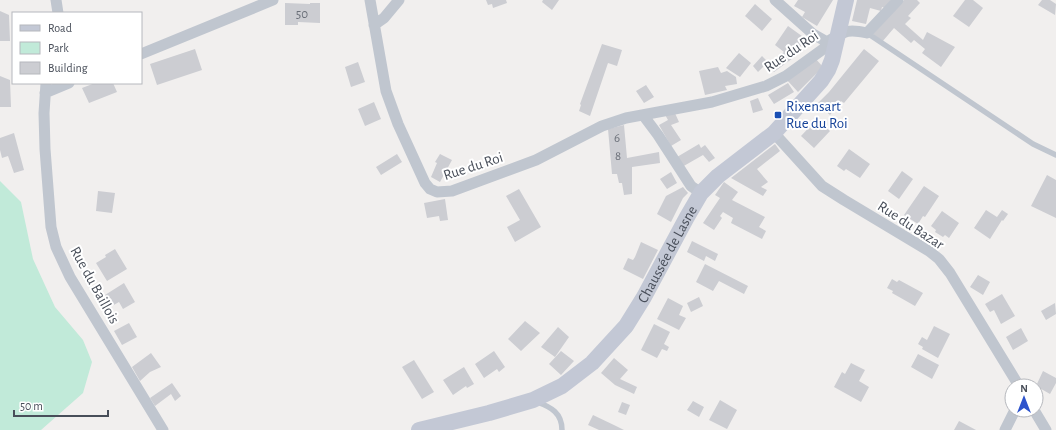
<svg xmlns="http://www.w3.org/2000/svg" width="1056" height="430" font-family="'Alegreya Sans',sans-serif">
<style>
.green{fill:#c1ead9}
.building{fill:#cccdd2}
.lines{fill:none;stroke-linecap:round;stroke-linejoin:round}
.lane{stroke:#c0c6cf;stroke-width:5.5}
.street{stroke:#c0c6cf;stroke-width:11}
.secondary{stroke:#c3c8d5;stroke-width:16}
.transit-dot{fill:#1a4fb4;stroke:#fff;stroke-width:1.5}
.labels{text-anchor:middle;stroke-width:4;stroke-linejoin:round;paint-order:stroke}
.number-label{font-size:13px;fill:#696e77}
.street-label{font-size:15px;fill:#484e59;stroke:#fff}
.transit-label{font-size:15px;fill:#164399;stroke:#fff;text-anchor:start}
</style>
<rect width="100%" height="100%" fill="#f1efee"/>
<path class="green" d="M0,181L21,202L33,259L55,307L83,340L92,362L83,393L41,430H0Z"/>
<path class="building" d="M486,0H506L507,3L493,8L492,4L488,5Z
M543,0H559L552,10L542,2Z
M798,0H833L817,26L802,17L805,12L794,6Z
M857,0H891L885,8L882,7L881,11L870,8L866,24L852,21Z
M904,0H917L920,3L908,16L911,18L905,24L923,40L927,32L955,47L941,67L922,53L925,49L914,40L911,43L894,28L882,42L873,34Z
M965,0H973L983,8L969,27L953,16Z
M1042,0H1050L1056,4L1055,15L1038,5Z
M285,3L310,4V3H320V23L298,22V25H285Z
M755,4L772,19L762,31L745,16Z
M0,11L9,15L10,41H0Z
M788,26L806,39L793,58L774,72L768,64L784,52L775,45Z
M602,44L622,50L617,66L608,63L590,116L579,111L581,105L580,104Z
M195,49L202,70L157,85L150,64Z
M864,49L879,61L844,103L841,101L830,115L817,104L829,92Z
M739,53L751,63L740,77L726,68Z
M762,56L768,62L758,72L753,66Z
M815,58L823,67L798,92L786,79Z
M358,62L365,82L351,87L345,67Z
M718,67L721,73L727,71L736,77L737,84L725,86L727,90L705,95L699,71Z
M0,76L10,80L11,107H0Z
M95,83H113L117,92L89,103L82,88Z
M788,83L794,92L774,104L768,95Z
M646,85L654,97L644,103L636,91Z
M758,98L763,110L753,113L750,101Z
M374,102L381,119L365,126L358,109Z
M674,111L679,122L671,125L681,140L671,146L659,125L668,120L664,113Z
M817,119L830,131L814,148L801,136Z
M624,125L627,158L659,152L660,163L632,167V194L624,195L622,183H619L617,174H612L608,129Z
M14,133L24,170L14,173L8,156L2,158L0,150V138Z
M699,144L701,148L705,145L715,158L709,162L703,155L682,167L677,157Z
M775,144L780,151L757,169L768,182L761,187L767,190L763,196L731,178Z
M849,149L870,164L860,178L846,169L844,171L837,166Z
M397,154L402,162L381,175L376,167Z
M440,154L452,160L440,182L431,177L437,163L435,162Z
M902,171L913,179L899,199L888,191Z
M671,172L677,183L667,189L660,179Z
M1047,175L1056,180V218L1031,206Z
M724,182L738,192L732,200L765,217L759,227L766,231L762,239L731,223L733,218L723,212L720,216L722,218L714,230L703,223L720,198L715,195Z
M924,186L939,196L925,217L923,216L918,224L904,215Z
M683,187L688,193L683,198L671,222L657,214L666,196Z
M519,189L541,227L515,242L507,227L520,220L506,196Z
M98,191L115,193L112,213L96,211Z
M445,199L448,220L440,221L439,216L427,218L424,203Z
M986,210L997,217L1002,210L1008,214L1003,221L1002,220L990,239L974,228Z
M942,211L959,223L949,238L945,235L943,237L935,232L936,230L931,226Z
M692,241L718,254L715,261L706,256L704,261L687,252Z
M641,242L658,250L643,279L623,269L628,258L633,260L635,257Z
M115,249L127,269L107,281L96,263L106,257L105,255Z
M705,264L748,286L744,294L719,281L713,291L696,282Z
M978,275L990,282L983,295L970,287Z
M892,279L897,282L899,280L923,293L915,306L892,293L893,291L887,288Z
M124,283L135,302L123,309L119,302L112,306L105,295Z
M1002,294L1015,316L1001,324L994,310L990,312L985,304Z
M699,297L703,306L691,312L687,303Z
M668,298L683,306L679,315L686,318L679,330L657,319Z
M1055,303L1056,314L1046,320L1041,311Z
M525,321L540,333L521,351L508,339Z
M129,323L137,337L122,345L114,331Z
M654,324L670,332L664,344L669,347L667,351L662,349L657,358L641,350Z
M934,326L950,334L938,358L922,349L923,347L918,344L922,337L927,340Z
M558,327L569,337L555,357L541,347Z
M1021,328L1028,341L1013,350L1006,337Z
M494,351L505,367L499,372L497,369L484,378L475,364Z
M561,351L574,361L561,375L549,364Z
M151,353L161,367L150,372L140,381L132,367Z
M918,354L939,365L932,379L911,367Z
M614,358L628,370L620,379L637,387L634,394L615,385L601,373Z
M414,360L434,392L422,399L402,367Z
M851,363L865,370L859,381L869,387L861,402L834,387L842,372L845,374Z
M464,367L474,384L467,388L466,386L453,395L443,380Z
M1043,371L1056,378V383L1050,394L1036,386Z
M172,383L181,396L175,401L171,394L155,406L150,398Z
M720,400L737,410L727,429L709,420Z
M693,401L704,407L699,417L687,410Z
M622,402L630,405L626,415L618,412Z
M593,415L616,426L624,430H599L588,425Z
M959,421L961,422L976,430H954Z"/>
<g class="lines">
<path class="lane" d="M867,33L1033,144L1056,155
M537,402C551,407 562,413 562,430"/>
<path class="street" d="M56,0L58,13
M370,0L386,91L398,124L425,183L430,189L437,192L452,191L536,160L602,126L626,118L712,102L766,86L786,76L826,47L838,36
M775,0L813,34L827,42C844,32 846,28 867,33L898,0
M374,25L384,18L399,0
M141,54L273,0
M46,83L44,113L45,149L51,227L56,247L70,277L163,430
M45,93L69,83
M643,115L658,135L691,186L701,193
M774,133L822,186L844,200L929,251L939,259L950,273L1019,386
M1034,410L1046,430
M1005,430L1015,410"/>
<path class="secondary" id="s1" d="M419,430L489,413L533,400L562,386L592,363L626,326L644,297L687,217L701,193L718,176L774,133L821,81L828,70L832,60L846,0"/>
</g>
<rect class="transit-dot" x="774" y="111" width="8" height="8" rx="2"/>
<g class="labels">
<g class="number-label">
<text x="302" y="18">50</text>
<text x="617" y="142">6</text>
<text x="618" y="160">8</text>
</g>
<g class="street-label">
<text transform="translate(791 51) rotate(-34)" y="5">Rue du Roi</text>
<text transform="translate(473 166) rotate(-18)" y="5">Rue du Roi</text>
<text transform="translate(911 225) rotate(33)" y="5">Rue du Bazar</text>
<text dy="5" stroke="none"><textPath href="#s1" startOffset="321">Chaussée de Lasne</textPath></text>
<text transform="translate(95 285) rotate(61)" y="5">Rue du Baillois</text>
</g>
<g class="transit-label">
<text x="786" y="111">Rixensart<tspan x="786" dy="17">Rue du Roi</tspan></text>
</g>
</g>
<rect x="12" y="12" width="130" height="72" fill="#ffffff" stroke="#b6b8bd"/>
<rect x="20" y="25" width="20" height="6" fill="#c3c8d5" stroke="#b6b8bd"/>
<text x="48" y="32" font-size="12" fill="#484e59">Road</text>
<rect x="20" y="42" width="20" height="12" fill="#c1ead9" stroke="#b6b8bd"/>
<text x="48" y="52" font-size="12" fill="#484e59">Park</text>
<rect x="20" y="62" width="20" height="12" fill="#cccdd2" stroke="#b6b8bd"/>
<text x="48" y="72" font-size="12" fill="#484e59">Building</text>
<g transform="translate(1024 398)"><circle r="19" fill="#ffffff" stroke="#b6b8bd"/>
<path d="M0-3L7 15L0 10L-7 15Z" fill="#2d53cc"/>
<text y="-6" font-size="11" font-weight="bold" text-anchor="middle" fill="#484e59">N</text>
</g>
<path d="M14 410v6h94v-6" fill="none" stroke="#484e59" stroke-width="2"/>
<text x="20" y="410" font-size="12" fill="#484e59" stroke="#ffffff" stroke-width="3" paint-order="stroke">50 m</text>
</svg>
